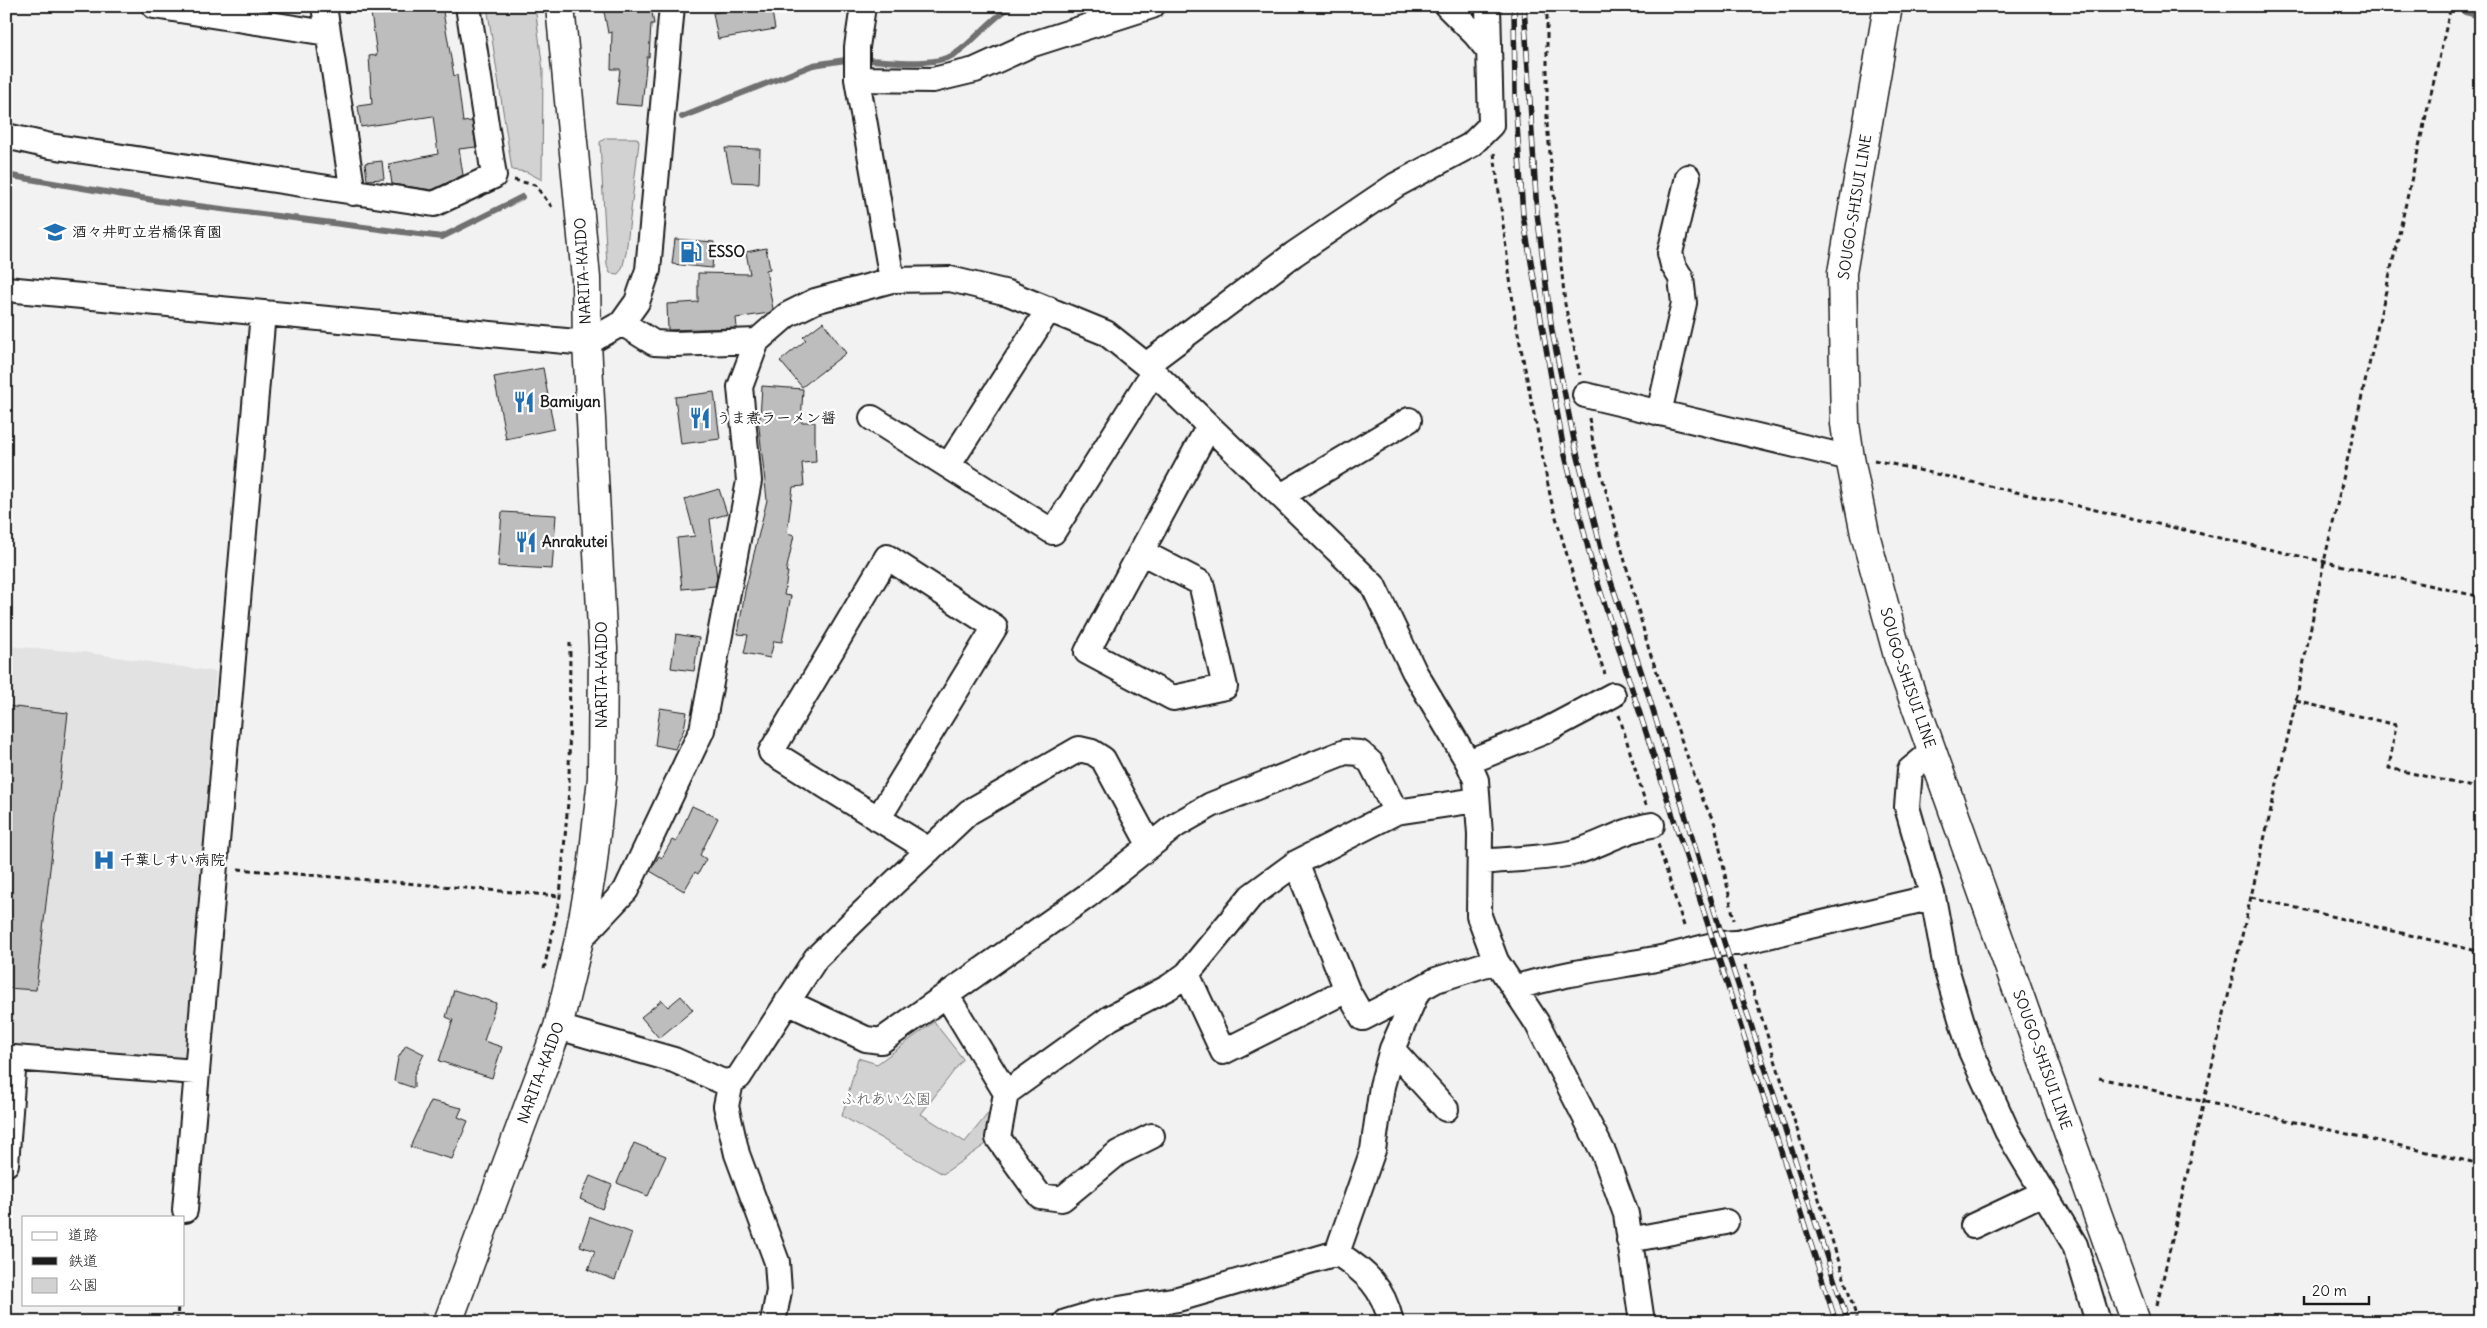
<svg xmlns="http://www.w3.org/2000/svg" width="2487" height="1328" font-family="Delius,'Klee One',sans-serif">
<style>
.built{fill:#e2e2e2}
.green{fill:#d2d2d2;stroke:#777}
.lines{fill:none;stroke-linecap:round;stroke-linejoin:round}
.stream{stroke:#707070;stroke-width:6}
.building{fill:#bdbdbd;stroke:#1c1c1c}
.minor-casing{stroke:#1c1c1c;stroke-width:28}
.major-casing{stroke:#1c1c1c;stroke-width:31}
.highway-casing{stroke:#1c1c1c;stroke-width:31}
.path{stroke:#1c1c1c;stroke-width:3;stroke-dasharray:5 4;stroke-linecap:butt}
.minor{stroke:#fff;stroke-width:24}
.major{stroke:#fff;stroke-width:28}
.highway{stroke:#fff;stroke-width:28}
.rail-casing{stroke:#1c1c1c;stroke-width:5.5}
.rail{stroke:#fff;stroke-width:4;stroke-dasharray:11;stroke-linecap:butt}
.labels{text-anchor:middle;stroke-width:4.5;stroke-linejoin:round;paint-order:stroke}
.street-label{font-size:15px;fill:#1c1c1c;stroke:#fff}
.poi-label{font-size:15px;font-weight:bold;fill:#1c1c1c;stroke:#fff;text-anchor:start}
.park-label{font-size:15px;fill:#5c5c5c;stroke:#fff}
</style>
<rect width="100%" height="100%" fill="#f2f2f2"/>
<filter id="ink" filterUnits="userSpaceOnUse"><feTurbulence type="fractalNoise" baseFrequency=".02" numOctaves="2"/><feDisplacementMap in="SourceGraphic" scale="10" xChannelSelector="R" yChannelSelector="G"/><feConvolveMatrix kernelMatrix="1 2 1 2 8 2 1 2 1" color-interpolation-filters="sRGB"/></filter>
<g filter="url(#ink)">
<path class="built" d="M6,646L83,652L216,672L188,1057L8,1049L6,1059Z"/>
<path class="green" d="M487,6H535L543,71L542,180L527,172L512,170Z
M606,138H637L639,142L626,253L622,269L618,274L610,273L607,265L600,142Z
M934,1022L963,1059L921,1114L965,1142L990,1111L986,1144L943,1174L842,1116L858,1058L877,1064Z"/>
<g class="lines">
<path class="stream" d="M2465,12L2481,16
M862,60C888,60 934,68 955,54C976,40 990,19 1012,6
M682,117L813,65L852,59
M6,175L159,201L442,237L522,197"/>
</g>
<path class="building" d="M370,6H442L454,76L457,75L463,122L472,121L476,147L459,149L463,175L432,190L392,184L389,164L438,154L433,116L361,127L358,106L372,104L369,56L377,55Z
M603,6H651L654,24H651L649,57H647L642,106L616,104L620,69H611L612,32L608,33Z
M755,6H771L775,29L718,39L713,13Z
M725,148L760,149L759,183L732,182Z
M382,161L384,179L367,180L365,163Z
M675,239L714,242L712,268L672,264Z
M766,248L770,269L766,270L773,309L769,313L736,318L737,328L668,330L667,304L698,302V273L750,274L746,252Z
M823,322L846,353L802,387L780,361L806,340L803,337Z
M543,368L554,429L506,439L494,377Z
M762,386L803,389L801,422H815V441L816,462L802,463L804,486L793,487L787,533L794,535L786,572H788L784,595L791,596L782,642L774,641L770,658L744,653L748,635L738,634L745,591L767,500L758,418H760Z
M714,392L720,439L681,444L675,397Z
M719,489L727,514L710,519L717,578L715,586L682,589L677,538L695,536L685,499Z
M502,512L556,515L552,569L498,566Z
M676,634L699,638L694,671L671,668Z
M6,706L68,713L36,990L6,988Z
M660,708L687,712L684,729L675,749L655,745Z
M692,806L718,818L700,855L706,859L698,874L695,872L684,891L650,871L659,856L662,858L672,840L676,842Z
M454,990L496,1003L484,1041L502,1047L492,1078L439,1061L453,1020L446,1017Z
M681,996L693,1010L659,1038L641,1017L662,1000L668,1007Z
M406,1045L424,1054L414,1075V1088L394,1081L398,1058Z
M431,1101L462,1108L458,1117L468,1121L452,1159L410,1147Z
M634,1143L666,1156L648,1196L617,1183Z
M590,1176L612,1185L602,1209L580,1199Z
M590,1217L632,1233L615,1280L588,1270L595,1251L580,1246Z"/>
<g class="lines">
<g class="minor-casing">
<path id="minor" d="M154,6L327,33
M324,6L353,193
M863,6L857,47V79L892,280
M1447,6L1475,34L1488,50
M857,79L933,80L975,70L1030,45L1152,6
M6,136L50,146L434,204L494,176L468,6
M6,289L587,343L622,323L637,302L648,270L672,6
M622,323L654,343L674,344L757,341
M1146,365L1294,254L1396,185L1471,145L1491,125L1488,6
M1585,395L1850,458
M1659,413L1684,303L1681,278L1673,265L1670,253L1688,177
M872,418L1053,532L1153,373
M948,466L1049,309
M1281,496L1409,420
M1141,552L1201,583L1225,687L1173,698L1087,652L1209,426
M1933,751L1910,770L1907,807L1933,897L1946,968L1970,1049L2007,1131L2075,1245L2098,1322
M1468,762L1543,732L1613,695
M878,819L995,627L887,557L771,752L929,850
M1480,862C1510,859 1547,859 1576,852C1603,844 1625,829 1652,825
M1296,863L1347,990L1363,1018L1418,990
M579,940L626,890L702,730L749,481L740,387L757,341L787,315L815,301L892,280L950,279L1008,293L1106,333L1146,365L1373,585L1414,671L1468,762L1476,780L1480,834L1479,916L1496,961L1537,1023L1604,1154L1626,1214L1642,1322
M1187,974L1223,1052L1347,990
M1514,988C1565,972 1615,967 1666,957C1690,952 1713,942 1738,943L1933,897
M947,996L1006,1093L998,1138L1040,1196L1062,1199L1118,1153L1152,1136
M787,1002L866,1039L881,1041L1087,896L1176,825L1211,805L1345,752L1360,753L1371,763L1396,812
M558,1027L674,1060L721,1081L731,1082L739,1077L816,958L858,917L969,812L1079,749L1092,752L1103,759L1150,846
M1392,1049L1446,1109
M731,1082L726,1106L737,1154L777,1262L779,1291L773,1322
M1006,1093L1110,1018L1169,987L1187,974L1251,896L1296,863L1396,812L1477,800
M6,1164L14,1058L196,1072
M185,1210L263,313
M1973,1226L2043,1193
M1629,1240L1726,1222
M1337,1253C1366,1272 1383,1287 1391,1322
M1066,1322L1096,1313L1178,1299L1337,1253L1373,1150L1382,1086L1392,1049L1418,990L1436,980L1496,961"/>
</g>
<g class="major-casing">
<g id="major">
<path id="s1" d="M1888,6L1842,273L1845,424L1850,458L1865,534L1898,656L2136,1322"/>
</g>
</g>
<g class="highway-casing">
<g id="highway">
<path id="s2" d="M448,1322L558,1027L579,940L592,870L602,778L603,648L587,343L586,278L560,6"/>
</g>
</g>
<path class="path" d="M1547,6V124L1565,304L1580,375
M1494,153L1515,318L1551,500L1583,610L1605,674
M514,180L535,185L552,207
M1589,418L1593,443L1649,650L1703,800L1715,824L1734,920
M1874,460L2481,597
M2296,701L2396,725L2389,768L2481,789
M1619,715L1646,805
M1658,844L1685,929
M238,869L560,896
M2251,897L2481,952
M1745,965L1858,1322
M544,969L560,896L569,790L570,643
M2099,1078L2481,1164
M2157,1305L2296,701L2324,562L2451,6
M177,1322L178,1304
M420,1322L423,1313"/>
<use href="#minor" class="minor"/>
<use href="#major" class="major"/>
<use href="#highway" class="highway"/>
<g class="rail-casing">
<path id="rail" d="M1514,6L1515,95L1523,216L1564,451L1593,568L1836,1322
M1524,6L1537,213L1552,331L1575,445L1605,564L1642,674L1724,942L1848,1322"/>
</g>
<use href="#rail" class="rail"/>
</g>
</g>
<defs>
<g id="school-bare" transform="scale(1.725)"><path d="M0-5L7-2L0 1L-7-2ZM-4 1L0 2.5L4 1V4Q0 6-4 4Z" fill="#1f6fb2" stroke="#fff" stroke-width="2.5" paint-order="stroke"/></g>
<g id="fuel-bare" transform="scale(1.725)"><path d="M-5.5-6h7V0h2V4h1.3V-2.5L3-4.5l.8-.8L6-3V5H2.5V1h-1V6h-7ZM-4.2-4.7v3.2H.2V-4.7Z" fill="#1f6fb2" stroke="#fff" stroke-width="2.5" paint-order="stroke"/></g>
<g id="restaurant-bare" transform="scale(1.725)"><path d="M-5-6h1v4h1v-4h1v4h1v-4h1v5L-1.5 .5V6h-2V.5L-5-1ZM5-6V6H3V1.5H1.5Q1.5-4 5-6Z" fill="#1f6fb2" stroke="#fff" stroke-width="2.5" paint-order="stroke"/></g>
<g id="hospital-bare" transform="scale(1.725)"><path d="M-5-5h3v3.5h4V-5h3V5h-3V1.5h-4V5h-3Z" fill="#1f6fb2" stroke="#fff" stroke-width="2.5" paint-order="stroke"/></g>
</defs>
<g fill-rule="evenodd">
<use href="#school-bare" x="55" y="232"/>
<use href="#fuel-bare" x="691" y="252"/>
<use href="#restaurant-bare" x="524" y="402"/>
<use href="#restaurant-bare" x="700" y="418"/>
<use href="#restaurant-bare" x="526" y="542"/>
<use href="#hospital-bare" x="104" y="860"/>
</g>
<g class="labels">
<g class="street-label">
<text transform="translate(1855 207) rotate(-81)" y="5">SOUGO-SHISUI LINE</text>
<text transform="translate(583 271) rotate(-93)" y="5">NARITA-KAIDO</text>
<text transform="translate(602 675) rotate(-90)" y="5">NARITA-KAIDO</text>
<text dy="5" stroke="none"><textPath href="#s1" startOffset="684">SOUGO-SHISUI LINE</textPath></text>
<text dy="5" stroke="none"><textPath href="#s1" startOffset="1089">SOUGO-SHISUI LINE</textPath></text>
<text dy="5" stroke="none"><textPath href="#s2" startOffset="266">NARITA-KAIDO</textPath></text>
</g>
<g class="poi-label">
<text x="72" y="237">酒々井町立岩橋保育園</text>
<text x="708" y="257">ESSO</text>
<text x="540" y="407">Bamiyan</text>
<text x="716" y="423">うま煮ラーメン醤</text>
<text x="542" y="547">Anrakutei</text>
<text x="120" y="865">千葉しすい病院</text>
</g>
<g class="park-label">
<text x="886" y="1104">ふれあい公園</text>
</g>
</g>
<rect width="2487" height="1328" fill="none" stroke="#fff" stroke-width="25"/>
<rect x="12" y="12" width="2462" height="1303" fill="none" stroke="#1c1c1c" stroke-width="2" filter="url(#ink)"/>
<rect x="22" y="1216" width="162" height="90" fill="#ffffff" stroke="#a4a4a4"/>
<rect x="32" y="1232" width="25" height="8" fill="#ffffff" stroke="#a4a4a4"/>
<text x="68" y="1240" font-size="15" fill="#1c1c1c">道路</text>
<rect x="32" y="1257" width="25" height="8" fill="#1c1c1c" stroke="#a4a4a4"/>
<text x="68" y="1266" font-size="15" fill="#1c1c1c">鉄道</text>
<rect x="32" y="1278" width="25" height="15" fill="#d2d2d2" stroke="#a4a4a4"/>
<text x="68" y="1290" font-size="15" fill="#1c1c1c">公園</text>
<path d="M2304 1296v8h65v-8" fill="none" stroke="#1c1c1c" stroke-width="2.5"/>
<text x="2312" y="1296" font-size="15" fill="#1c1c1c" stroke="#ffffff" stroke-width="4" paint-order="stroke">20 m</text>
</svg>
